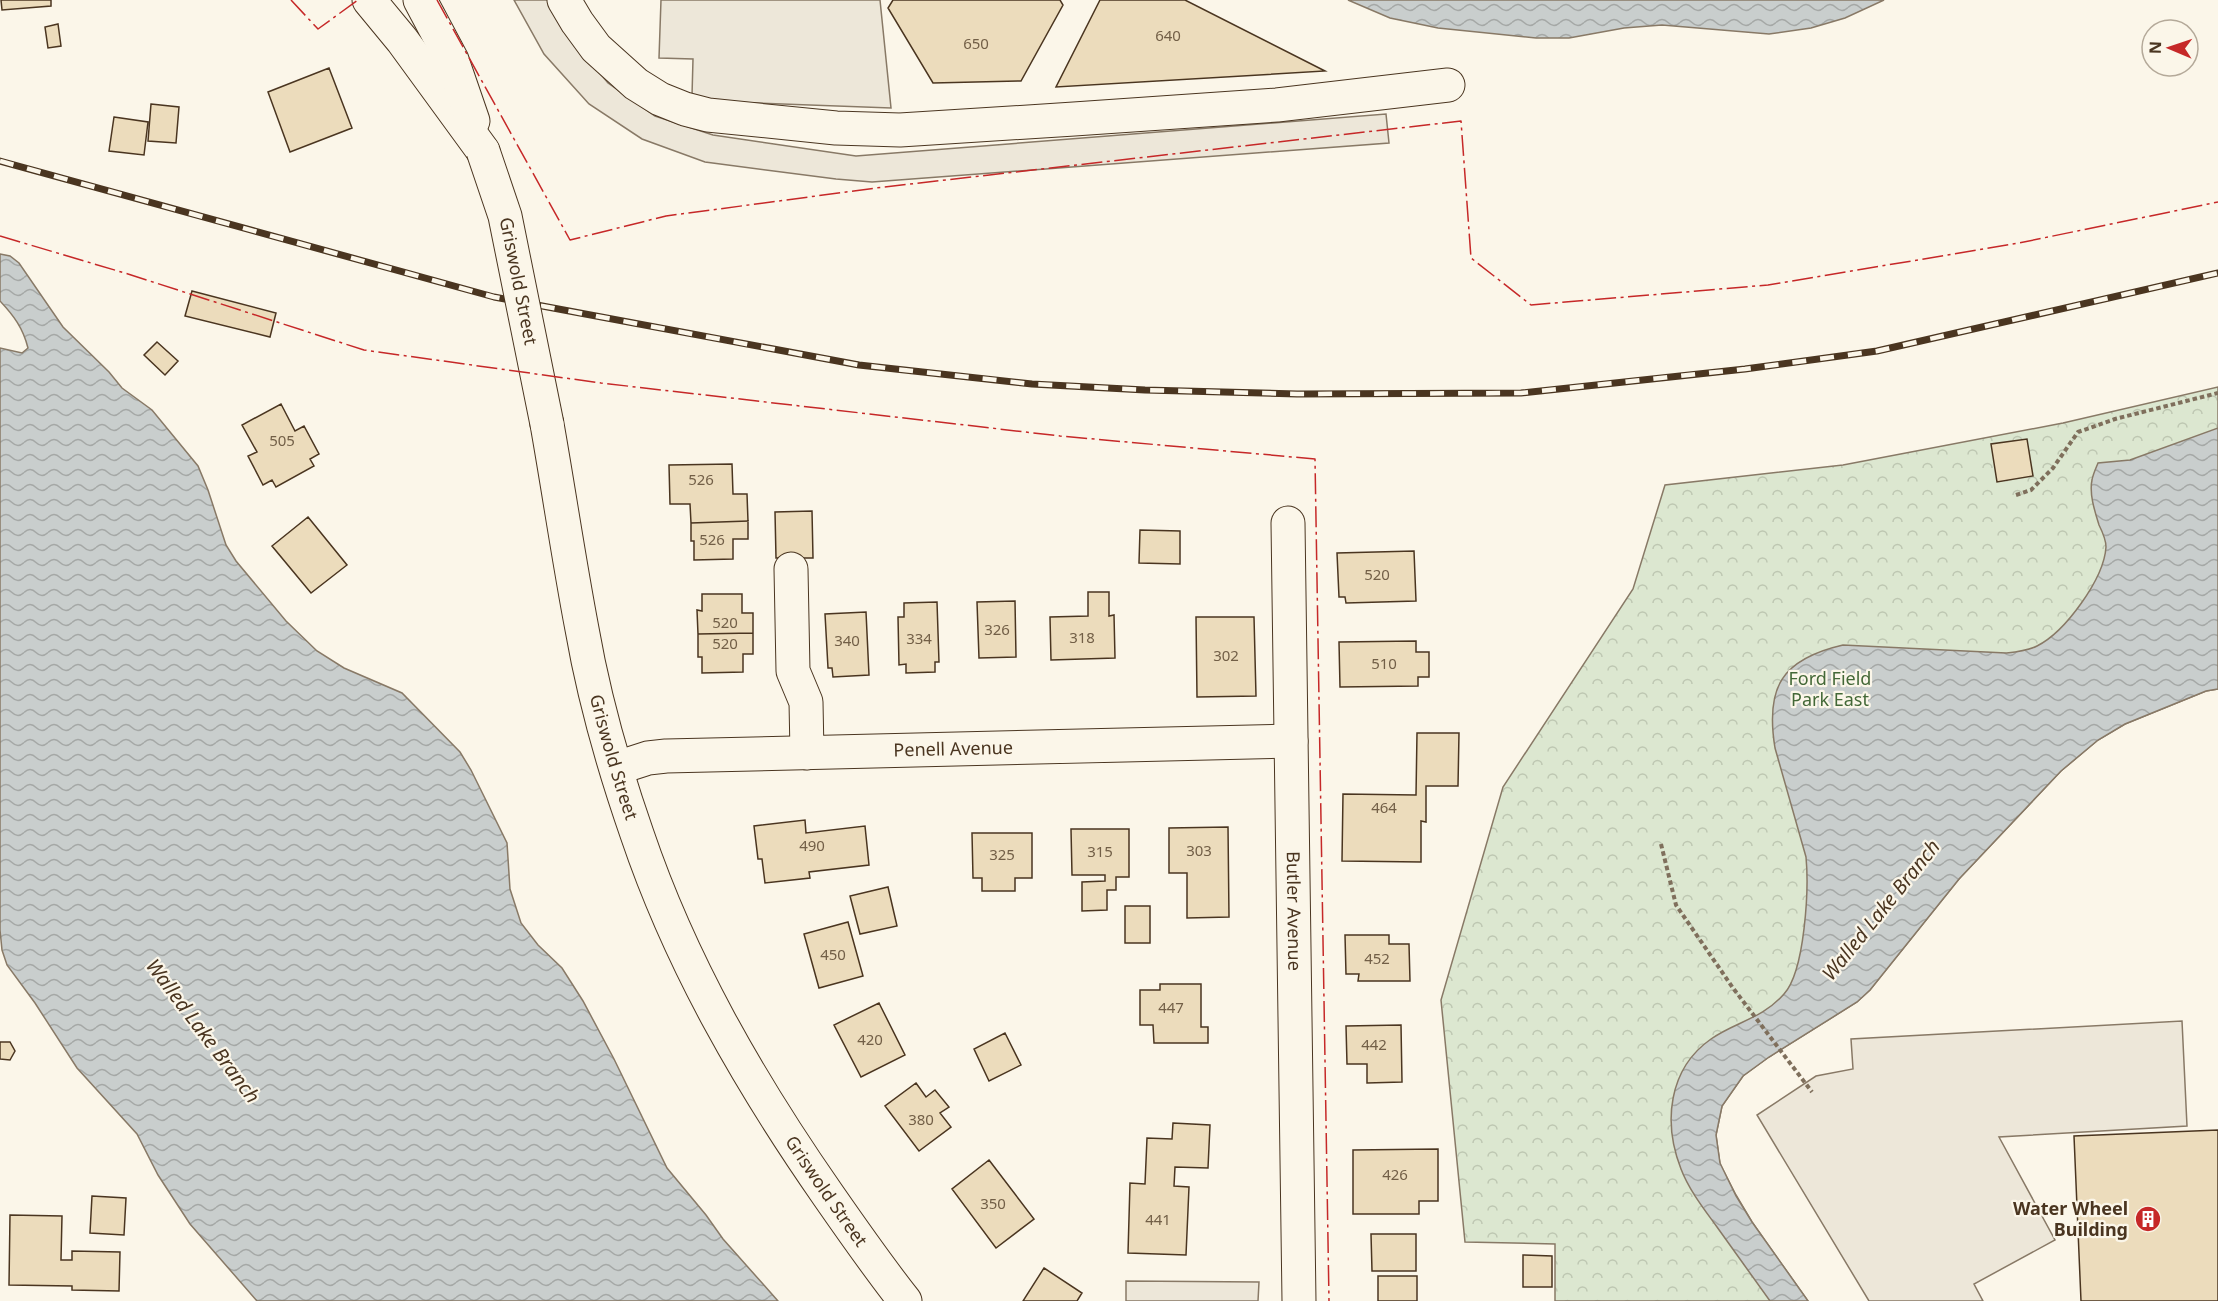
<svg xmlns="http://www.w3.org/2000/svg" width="2218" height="1301" font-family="'Noto Sans',sans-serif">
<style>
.park{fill:url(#park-crowns);stroke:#887966;stroke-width:1.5}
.parking{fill:#ede7d9;stroke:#887966;stroke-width:1.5}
.water{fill:url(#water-waves);stroke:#887966;stroke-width:1.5}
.building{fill:#ecdcbc;stroke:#4a3520;stroke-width:1.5}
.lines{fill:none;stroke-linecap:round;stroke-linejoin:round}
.minor-casing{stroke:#4a3520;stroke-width:35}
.path{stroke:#7f6f5c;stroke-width:4;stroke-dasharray:4.5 3;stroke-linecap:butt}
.minor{stroke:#fbf6e9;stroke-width:33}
.rail-casing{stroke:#4a3520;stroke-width:7}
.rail{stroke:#fbf6e9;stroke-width:4.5;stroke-dasharray:14;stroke-linecap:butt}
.minor-bridge-casing{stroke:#4a3520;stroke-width:35;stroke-linecap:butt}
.minor-bridge{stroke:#fbf6e9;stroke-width:33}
.power{stroke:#c62828;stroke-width:1.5;stroke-dasharray:21 4.5 3 4.5;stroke-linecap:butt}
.labels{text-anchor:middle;stroke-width:4.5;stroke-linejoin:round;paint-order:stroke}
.number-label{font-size:15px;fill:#725f47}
.street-label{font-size:18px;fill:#4a3520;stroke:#fbf6e9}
.park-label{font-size:18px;fill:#436837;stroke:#fbf6e9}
.poi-label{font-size:18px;font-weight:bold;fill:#4a3520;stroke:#fbf6e9;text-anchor:end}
.water-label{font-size:20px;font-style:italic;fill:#4a3520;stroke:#fbf6e9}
</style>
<defs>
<pattern id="park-crowns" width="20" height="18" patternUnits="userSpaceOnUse" patternTransform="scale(1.5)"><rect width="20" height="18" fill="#dce7d0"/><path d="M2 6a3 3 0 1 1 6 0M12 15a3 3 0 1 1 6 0" fill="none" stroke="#bec7b2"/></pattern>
<pattern id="water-waves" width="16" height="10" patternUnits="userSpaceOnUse" patternTransform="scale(1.5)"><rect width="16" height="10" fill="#c9cecd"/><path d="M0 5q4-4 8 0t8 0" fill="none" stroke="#a5a8a6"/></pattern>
</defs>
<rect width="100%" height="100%" fill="#fbf6e9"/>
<path class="park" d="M2218,387V689L2206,691L2125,724L2098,740L2061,771L1959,879L1870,990L1857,1002L1769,1057L1743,1076L1722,1106L1716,1135L1720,1164L1736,1195L1752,1222L1808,1301H1555V1244L1465,1242L1441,1000L1503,787L1633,589L1665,485L1843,465L2063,423Z"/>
<path class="parking" d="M514,0H552L572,40L608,83L655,116L713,135L856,156L1386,114L1389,143L872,182L836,179L705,162L642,139L589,104L544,54Z
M661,0H880L891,108L727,102L692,96L693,59L659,58Z
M2182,1021L2187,1126L1999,1137L2055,1240L1974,1284L1983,1301H1869L1757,1115L1816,1076L1853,1069L1851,1039Z
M1126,1281L1259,1282L1258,1301H1126Z"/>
<path class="water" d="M1348,0H1884L1845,18L1811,28L1769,34L1662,25L1624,28L1569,38H1536L1438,28L1390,18Z
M0,254L10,256L19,263L63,327L109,372L122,388L152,410L198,466L208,490L226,545L236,561L286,621L317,651L344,668L402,693L460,752L471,770L507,843L510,889L521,923L538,945L562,968L583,1001L614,1059L667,1168L706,1215L723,1239L778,1301H257L190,1224L158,1175L137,1134L77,1068L35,1003L7,965L2,950L0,930V348L22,353L28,348C23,328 14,316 0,301Z
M2218,428V689L2206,691L2125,724L2098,740L2061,771L1959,879L1870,990L1857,1002L1769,1057L1743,1076L1722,1106L1716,1135L1720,1163L1736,1196L1752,1222L1808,1301H1770C1752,1276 1735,1252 1717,1227C1704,1209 1689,1190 1681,1169C1663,1123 1668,1069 1711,1039C1735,1022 1762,1019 1784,994C1805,971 1809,889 1806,857L1775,748C1765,687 1782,659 1843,645L2006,653C2016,652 2027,651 2037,646C2065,632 2104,579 2106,547C2106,540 2102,531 2099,525C2095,512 2089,494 2092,480C2093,474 2096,468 2098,463L2130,460Z"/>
<path class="building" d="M1,0H51V6L2,10Z
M893,0H1060L1063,5L1021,81L933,83L888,8Z
M1100,0H1185L1325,71L1056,87Z
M58,24L61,46L48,48L45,27Z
M329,68L352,128L290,152L268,92Z
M151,104L179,107L176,143L148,141Z
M114,117L148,122L144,155L109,151Z
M192,291L276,313L270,337L185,316Z
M157,342L178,361L165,375L144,355Z
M281,404L295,431L304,426L319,454L310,459L314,466L276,487L272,480L263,485L248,456L257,452L242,425Z
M2027,439L2033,476L1997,482L1991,444Z
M732,464L733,494H747L748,521L691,523L690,504H670L669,465Z
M812,511L813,558H776L775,512Z
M308,517L347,565L311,593L272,546Z
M748,521V539H733V559L694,560V541H691V523Z
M1140,530L1180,531V564L1139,563Z
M1414,551L1416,601L1346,603L1345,597H1339L1337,553Z
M1088,592H1109V616L1114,615L1115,658L1051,660L1050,617L1088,616Z
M702,594H742V613H753V633L698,634L697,610L702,611Z
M1015,601L1016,657L979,658L977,602Z
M937,602L939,662H935V672L906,673V664L899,665L898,617H904V603Z
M866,612L869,675L833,677L832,668H828L825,614Z
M1196,617H1254L1256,696L1197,697Z
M753,633V654H743V672L702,673V657H698V634Z
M1416,641V652H1429V677H1418V686L1340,687L1339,642Z
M1417,733H1459L1458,786H1426V822L1421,821V862L1342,861L1343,794L1416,795Z
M805,820L806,833L865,826L869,865L809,872L810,878L765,883L762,859H758L754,826Z
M1228,827L1229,917L1187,918V873H1169V828Z
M1071,829H1129V877H1116V890H1107V910L1082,911V882L1105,881V875H1072Z
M972,833H1032V878H1015V891H982V878H973Z
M888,887L897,926L860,934L850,896Z
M1125,906H1150V943H1125Z
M848,922L863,976L819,988L804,934Z
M1345,935H1389V944H1409L1410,981H1358L1359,974H1346Z
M1160,984H1201V1027H1208V1043H1154L1153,1025H1140V990H1160Z
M879,1003L905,1055L861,1077L834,1025Z
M1401,1025L1402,1082L1367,1083V1064H1347L1346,1026Z
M1005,1033L1021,1065L989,1081L974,1049Z
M0,1042H10L15,1051L10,1060L0,1059Z
M916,1083L926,1097L935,1090L949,1107L940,1113L951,1127L919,1151L885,1106Z
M1173,1123L1210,1125L1208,1168L1175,1167L1174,1186L1189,1187L1186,1255L1128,1253L1130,1183L1145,1184L1147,1138L1172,1139Z
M2218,1130V1301H2081L2074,1136Z
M1438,1149V1201H1419V1214H1353V1150Z
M989,1160L1034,1219L996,1248L952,1189Z
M92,1196L126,1198L124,1235L90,1233Z
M10,1215L62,1216L61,1260H72V1251L120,1252L119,1291L72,1290V1286L9,1285Z
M1371,1234H1416V1271H1372Z
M1523,1255L1552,1256V1287H1523Z
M1044,1268L1082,1293L1077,1301H1023Z
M1378,1276H1417V1301H1378Z"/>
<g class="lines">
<g class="minor-casing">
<g id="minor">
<path d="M369,0L402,40L483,151"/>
<path d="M420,0L452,60L473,121"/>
<path d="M564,0L577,22L596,48L636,84L660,99L685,109L708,115L836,128L900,130L1074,119L1277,105L1448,85"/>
<path id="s1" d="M547,424C559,492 569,561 582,629C594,698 614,768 637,834C681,964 750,1083 828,1195C853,1231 878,1267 905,1301"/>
<path id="s2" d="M1288,523L1299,1301"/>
<path d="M791,569L793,671L806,702L807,753"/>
<path id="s3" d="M617,768L648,758L666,756L1291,741"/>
</g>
</g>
<path class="path" d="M2016,495L2031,490L2053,468L2078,432L2115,419L2218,393
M1661,844L1676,905L1733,988L1812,1092"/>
<use href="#minor" class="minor"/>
<g class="rail-casing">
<path id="rail" d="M0,161L494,297L859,365L1032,384L1145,390L1297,394L1521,393L1745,369L1877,351L2218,273"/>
</g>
<use href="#rail" class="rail"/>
<g class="minor-bridge-casing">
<g id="minor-bridge">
<path id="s4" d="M483,151L505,216L547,424"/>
</g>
</g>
<use href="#minor-bridge" class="minor-bridge"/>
<path class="power" d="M291,0L318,29L358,0
M437,0L570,240L666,216L876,188L1461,121L1471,258L1531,305L1768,285L2019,243L2218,202
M0,236L128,274L364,350L601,383L1060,436L1315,459L1329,1301"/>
</g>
<defs>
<g id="building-disc" transform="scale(1.35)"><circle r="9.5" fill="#c62828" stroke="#fbf6e9"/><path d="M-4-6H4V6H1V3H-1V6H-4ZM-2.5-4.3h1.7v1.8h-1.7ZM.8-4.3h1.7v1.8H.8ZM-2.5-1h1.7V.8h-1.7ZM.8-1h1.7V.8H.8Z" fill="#fff"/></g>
</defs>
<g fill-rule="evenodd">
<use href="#building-disc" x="2148" y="1219"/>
</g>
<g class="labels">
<g class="number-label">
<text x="1168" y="41">640</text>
<text x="976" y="49">650</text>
<text x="282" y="446">505</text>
<text x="701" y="485">526</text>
<text x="712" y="545">526</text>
<text x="1377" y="580">520</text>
<text x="725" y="628">520</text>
<text x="997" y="635">326</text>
<text x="1082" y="643">318</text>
<text x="919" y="644">334</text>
<text x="847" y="646">340</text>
<text x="725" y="649">520</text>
<text x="1226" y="661">302</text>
<text x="1384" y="669">510</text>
<text x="1384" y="813">464</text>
<text x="812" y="851">490</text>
<text x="1199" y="856">303</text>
<text x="1100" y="857">315</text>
<text x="1002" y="860">325</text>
<text x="833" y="960">450</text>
<text x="1377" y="964">452</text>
<text x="1171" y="1013">447</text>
<text x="870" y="1045">420</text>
<text x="1374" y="1050">442</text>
<text x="921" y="1125">380</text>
<text x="1395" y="1180">426</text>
<text x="993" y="1209">350</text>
<text x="1158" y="1225">441</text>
</g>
<g class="street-label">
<text dy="6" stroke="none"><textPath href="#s4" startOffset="135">Griswold Street</textPath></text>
<text dy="6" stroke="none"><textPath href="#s3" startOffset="338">Penell Avenue</textPath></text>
<text dy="6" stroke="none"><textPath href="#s1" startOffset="340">Griswold Street</textPath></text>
<text dy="6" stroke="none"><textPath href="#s2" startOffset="388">Butler Avenue</textPath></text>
<text dy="6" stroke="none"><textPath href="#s1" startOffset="826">Griswold Street</textPath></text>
</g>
<g class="park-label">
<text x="1830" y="685">Ford Field<tspan x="1830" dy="21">Park East</tspan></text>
</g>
<g class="poi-label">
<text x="2128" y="1215">Water Wheel<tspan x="2128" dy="21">Building</tspan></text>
</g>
<g class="water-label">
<text transform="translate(1881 910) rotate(-51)" y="7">Walled Lake Branch</text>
<text transform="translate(203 1031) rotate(53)" y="7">Walled Lake Branch</text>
</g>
</g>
<g transform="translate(2170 48) rotate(272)"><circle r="28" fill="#fbf6e9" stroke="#b4a999" stroke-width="1.5"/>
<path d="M0-4.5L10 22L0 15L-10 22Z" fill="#c62828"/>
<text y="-9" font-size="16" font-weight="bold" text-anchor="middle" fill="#4a3520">N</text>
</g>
</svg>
